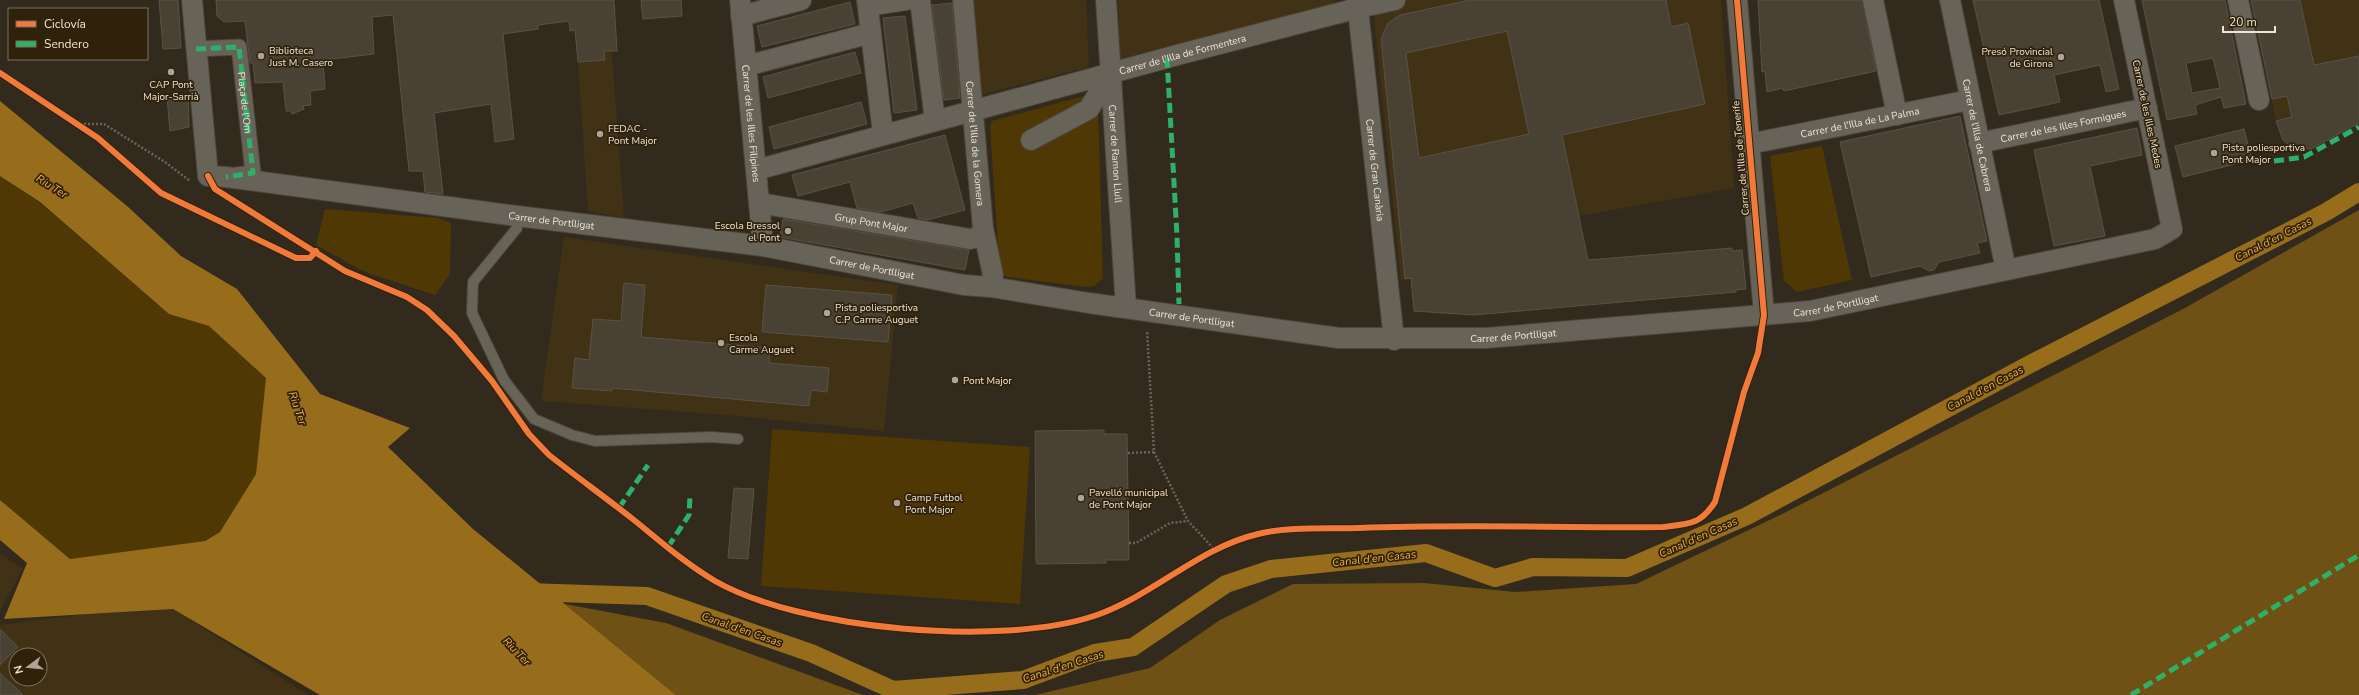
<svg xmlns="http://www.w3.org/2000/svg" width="2359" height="695" font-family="'Nunito Sans',sans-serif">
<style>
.built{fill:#423215;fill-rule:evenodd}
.green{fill:#503804}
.forest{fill:#6f5015}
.water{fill:#976d1b}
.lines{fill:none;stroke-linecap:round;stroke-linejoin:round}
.canal{stroke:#976d1b;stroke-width:18}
.building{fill:#494133;stroke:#595247;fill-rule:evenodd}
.service-casing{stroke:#4c453a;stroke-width:12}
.pedestrian-casing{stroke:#4c453a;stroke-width:17}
.minor-casing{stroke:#4c453a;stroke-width:22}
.path{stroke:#6a655b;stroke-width:2.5;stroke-dasharray:2 2;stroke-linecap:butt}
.service{stroke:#686359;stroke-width:10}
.pedestrian{stroke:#686359;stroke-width:15}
.minor{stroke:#686359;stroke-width:20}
.quiet{stroke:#2db169;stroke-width:5;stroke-dasharray:10 5;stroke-linecap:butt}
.cycleway-casing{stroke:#30220a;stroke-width:8}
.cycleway{stroke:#f17a3a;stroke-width:6}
.poi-dot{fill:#aca496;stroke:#30220a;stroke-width:1.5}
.labels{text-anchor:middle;stroke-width:3.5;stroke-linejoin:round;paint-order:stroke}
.poi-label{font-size:10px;fill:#eee5d7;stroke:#30220a;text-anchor:start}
.street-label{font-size:10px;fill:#eee5d7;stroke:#30220a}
.water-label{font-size:11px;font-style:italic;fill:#efb241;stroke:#30220a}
</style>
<rect width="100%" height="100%" fill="#322a1d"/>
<path class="built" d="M608,0L624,218L588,211L578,62Z
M973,0H1086L1089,67L979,95Z
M1118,0H1336L1327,8L1120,62Z
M1372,0H1721L1734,188L1579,216L1584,241L1401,281Z
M2251,0H2359V123L2311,149L2293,148L2283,140L2278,129Z
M564,237L898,285L884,431L739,416L541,401Z
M0,554L23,569L0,610Z
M173,609L308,695H0V625L88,614ZM16,655H40V679H16Z"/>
<path class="green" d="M1084,96L1093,98L1098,107L1103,278L1094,286L1086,287L1008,277L1000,273L990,127L992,121Z
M1822,146L1852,280L1797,292L1784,281L1770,156Z
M0,176L39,202L169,314L209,326L267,378L256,474L220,532L205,541L70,559L0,500Z
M325,209L438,218L451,223L450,274L435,295L365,272L316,245Z
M772,429L1030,447L1020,604L761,586Z"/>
<path class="forest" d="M2359,210V695H1035L1150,668L1220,620L1293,584L1424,583L1515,592L1636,584L1784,513L2183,309Z
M565,604L666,623L863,695H676Z"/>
<path class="water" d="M0,101L127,206L181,256L237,289L320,394L410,428L388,447L473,529L676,695H320L173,609L4,619L27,563L0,540V500L70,559L205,541L220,532L256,474L266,378L209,326L169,314L40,202L0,176Z"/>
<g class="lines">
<path class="canal" d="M527,592L647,596L811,653L893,690L1023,680L1095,653L1133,647L1226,584L1271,569L1426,553L1495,578L1533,567L1627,568L1747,516L2034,362L2326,212L2359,192"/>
</g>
<path class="building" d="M159,0H178L181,48L163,49Z
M216,0H614L617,51H604L605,60L578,62L575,30L570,31L569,21L538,25V29L503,34L514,139L495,142L491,104L434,113L443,194L425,192L423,171H409L393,15L372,17L374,54L323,60L325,89L310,91L311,105L303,106L304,109L292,114L291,111H286L283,82L255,83L253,63H250L245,21L224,22L217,16Z
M641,0H681L682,16L643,19Z
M1470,0H1666L1671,27L1688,23L1705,104L1562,135L1588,260L1732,248V251L1742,250L1746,289L1736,290V292L1474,315L1414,311L1411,278L1405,279L1381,39L1388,23L1400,15ZM1507,31L1529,134L1419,158L1406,53Z
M1758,0H1862L1876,71L1784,91L1783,88L1767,92L1765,71L1762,72Z
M1973,0H2099L2119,89L2106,92L2100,65L2054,75L2060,102L1999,115Z
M2142,0H2225L2246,104L2224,108L2221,97L2195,105L2197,114L2167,120ZM2213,58L2220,88L2192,93L2186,63Z
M2251,0H2300L2314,65L2359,56V123L2311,149L2293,148L2283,140L2276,121L2292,117L2287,96L2272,99Z
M850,2L855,24L762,47L757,26Z
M952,3L960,98L944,100L932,5Z
M905,16L917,110L894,113L883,18Z
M855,52L861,73L768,98L763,77Z
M188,96L189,127L170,131L167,97Z
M861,102L867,124L774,149L769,127Z
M1960,116L1987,241L1977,243L1980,253L1939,262L1934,270L1929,271L1920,266L1871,277L1840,142Z
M2137,128L2142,155L2090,166L2105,236L2054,246L2034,150Z
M2244,129L2252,160L2183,177L2175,146Z
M945,135L965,210L927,220L918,218L913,203L881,212L857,208L850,182L798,196L792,175Z
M783,219L969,250L965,270L780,237Z
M624,283L645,285L641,337L770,348L769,363L829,368L827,392L811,390L809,406L612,388V391L572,388L575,358L589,360L593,319L621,321Z
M766,285L892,295L888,342L762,332Z
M1104,430V434H1127L1129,560H1106V563L1037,564L1036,561L1035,431Z
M734,488L754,489L748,559L728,558Z
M0,629L18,647L0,665Z
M0,673L23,695H0Z"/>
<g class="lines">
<g class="service-casing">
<path id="service" d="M517,216V228L473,282L472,313L504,380L534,419L572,435L595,441L711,437L738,439"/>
</g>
<g class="pedestrian-casing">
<g id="pedestrian">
<path id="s1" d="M196,49L239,47L253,173L236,175"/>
</g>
</g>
<g class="minor-casing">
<g id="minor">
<path id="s2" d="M192,0L208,176L226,177L517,216L763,246L964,285L991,287L1089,303L1339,338H1486L1810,311L2155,239L2172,229L2124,0"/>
<path id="s3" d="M740,0L763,246"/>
<path d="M867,0L883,134"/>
<path d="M920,0L935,121"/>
<path id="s4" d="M963,0L983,228L993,275L991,287"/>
<path id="s5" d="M1106,0L1126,308"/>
<path id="s6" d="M1357,0L1394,340"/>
<path d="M1737,0L1764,315"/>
<path d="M1873,0L1897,115"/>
<path id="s7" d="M1950,0L2006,270"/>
<path d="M2238,0L2259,100"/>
<path d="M868,6L906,0"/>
<path d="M741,16L801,0"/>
<path d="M746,66L871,33"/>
<path d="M1031,140L1089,109L1110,74"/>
<path id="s8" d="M1979,143L2147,108"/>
<path id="s9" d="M1749,144L1970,100"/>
<path id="s10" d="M756,170L1181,54L1358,8L1395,0"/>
<path id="s11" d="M759,203L970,239L984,236"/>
</g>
</g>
<path class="path" d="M76,124H104L165,162L190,181
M1154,452L1188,521L1215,550
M1128,453L1154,452L1147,330
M1129,543H1136L1170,523L1188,521"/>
<use href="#service" class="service"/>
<use href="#pedestrian" class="pedestrian"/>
<use href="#minor" class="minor"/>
<path class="quiet" d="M196,49L239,47L253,173L226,177
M1167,58L1177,236L1179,304
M2274,161L2304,157L2359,127
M619,508L648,465
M668,547L689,515L690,496
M2131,695L2359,555"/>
<g class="cycleway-casing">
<path id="cycleway" d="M0,73L98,138L161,193L296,258H310L316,251
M208,176L215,189L345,271L407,297L427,310L454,336L492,381L529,434L549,455C577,477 606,498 634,520C660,541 686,564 715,581C801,630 1000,647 1094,616C1153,596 1198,548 1258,534C1290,526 1327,529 1359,528C1461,524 1562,528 1663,527C1689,524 1700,525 1715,502L1744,392L1758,353L1764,315L1737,0"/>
</g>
<use href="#cycleway" class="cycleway"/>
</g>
<g class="poi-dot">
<circle cx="261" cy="56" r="4"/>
<circle cx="2061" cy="57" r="4"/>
<circle cx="171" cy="72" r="4"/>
<circle cx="600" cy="134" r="4"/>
<circle cx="2214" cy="153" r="4"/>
<circle cx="788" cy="231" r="4"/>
<circle cx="827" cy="313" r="4"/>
<circle cx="721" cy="343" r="4"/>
<circle cx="955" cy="380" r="4"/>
<circle cx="1081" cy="498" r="4"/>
<circle cx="897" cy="503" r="4"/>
</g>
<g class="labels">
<g class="poi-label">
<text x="269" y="54">Biblioteca<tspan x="269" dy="12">Just M. Casero</tspan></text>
<text x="2053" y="55" text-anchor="end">Presó Provincial<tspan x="2053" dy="12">de Girona</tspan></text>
<text x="171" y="88" text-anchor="middle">CAP Pont<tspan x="171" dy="12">Major-Sarrià</tspan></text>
<text x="608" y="132">FEDAC -<tspan x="608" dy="12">Pont Major</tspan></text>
<text x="2222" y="151">Pista poliesportiva<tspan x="2222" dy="12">Pont Major</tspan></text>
<text x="780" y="229" text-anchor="end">Escola Bressol<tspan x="780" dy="12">el Pont</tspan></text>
<text x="835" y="311">Pista poliesportiva<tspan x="835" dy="12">C.P Carme Auguet</tspan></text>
<text x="729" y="341">Escola<tspan x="729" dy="12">Carme Auguet</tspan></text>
<text x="963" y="384">Pont Major</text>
<text x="1089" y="496">Pavelló municipal<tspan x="1089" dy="12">de Pont Major</tspan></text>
<text x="905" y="501">Camp Futbol<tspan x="905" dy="12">Pont Major</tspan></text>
</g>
<g class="street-label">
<text dy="4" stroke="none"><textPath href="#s10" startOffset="442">Carrer de l'Illa de Formentera</textPath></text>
<text dy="4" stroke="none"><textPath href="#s1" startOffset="99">Plaça de l'Om</textPath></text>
<text transform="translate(2148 114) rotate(78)" y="4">Carrer de les Illes Medes</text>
<text dy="4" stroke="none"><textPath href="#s9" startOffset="113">Carrer de l'Illa de La Palma</textPath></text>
<text dy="4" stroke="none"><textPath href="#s3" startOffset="124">Carrer de les Illes Filipines</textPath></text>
<text dy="4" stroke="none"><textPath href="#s8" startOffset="86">Carrer de les Illes Formigues</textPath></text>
<text dy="4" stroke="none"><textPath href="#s7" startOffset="138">Carrer de l'Illa de Cabrera</textPath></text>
<text dy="4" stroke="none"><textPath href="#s4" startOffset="144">Carrer de l'Illa de la Gomera</textPath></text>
<text dy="4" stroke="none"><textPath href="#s5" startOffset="154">Carrer de Ramon Llull</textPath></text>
<text transform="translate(1740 158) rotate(-95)" y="4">Carrer de l'Illa de Tenerife</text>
<text dy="4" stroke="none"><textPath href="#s6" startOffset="171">Carrer de Gran Canària</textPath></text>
<text dy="4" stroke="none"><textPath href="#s2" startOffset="523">Carrer de Portlligat</textPath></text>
<text dy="4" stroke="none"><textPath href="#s11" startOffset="114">Grup Pont Major</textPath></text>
<text dy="4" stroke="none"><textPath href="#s2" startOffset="847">Carrer de Portlligat</textPath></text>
<text dy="4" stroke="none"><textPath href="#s2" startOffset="1818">Carrer de Portlligat</textPath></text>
<text dy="4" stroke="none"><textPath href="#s2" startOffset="1171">Carrer de Portlligat</textPath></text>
<text dy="4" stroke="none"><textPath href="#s2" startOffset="1494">Carrer de Portlligat</textPath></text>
</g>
<g class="water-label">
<text transform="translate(52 186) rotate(32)" y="4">Riu Ter</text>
<text transform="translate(2273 239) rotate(-27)" y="4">Canal d'en Casas</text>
<text transform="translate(1985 388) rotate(-28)" y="4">Canal d'en Casas</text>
<text transform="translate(298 408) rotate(71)" y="4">Riu Ter</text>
<text transform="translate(1698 537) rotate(-24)" y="4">Canal d'en Casas</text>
<text transform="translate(1374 558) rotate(-6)" y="4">Canal d'en Casas</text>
<text transform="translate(742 629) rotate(19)" y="4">Canal d'en Casas</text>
<text transform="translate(517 651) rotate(46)" y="4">Riu Ter</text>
<text transform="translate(1063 666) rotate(-18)" y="4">Canal d'en Casas</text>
</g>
</g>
<rect x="8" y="8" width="140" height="52" fill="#30220a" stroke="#7c705c"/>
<rect x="16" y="21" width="20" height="6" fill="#f17a3a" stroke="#7c705c"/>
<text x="44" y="28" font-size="12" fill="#eee5d7">Ciclovía</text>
<rect x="16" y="41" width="20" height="6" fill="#2db169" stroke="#7c705c"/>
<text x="44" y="48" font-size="12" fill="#eee5d7">Sendero</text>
<g transform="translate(28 667) rotate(254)"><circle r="19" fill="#30220a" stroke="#7c705c"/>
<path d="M0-3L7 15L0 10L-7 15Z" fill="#aca496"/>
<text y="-6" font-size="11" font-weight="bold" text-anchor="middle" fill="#eee5d7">N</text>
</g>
<path d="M2223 26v6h52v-6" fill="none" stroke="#eee5d7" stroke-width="2"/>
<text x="2229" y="26" font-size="12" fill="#eee5d7" stroke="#30220a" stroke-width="3" paint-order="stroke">20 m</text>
</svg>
